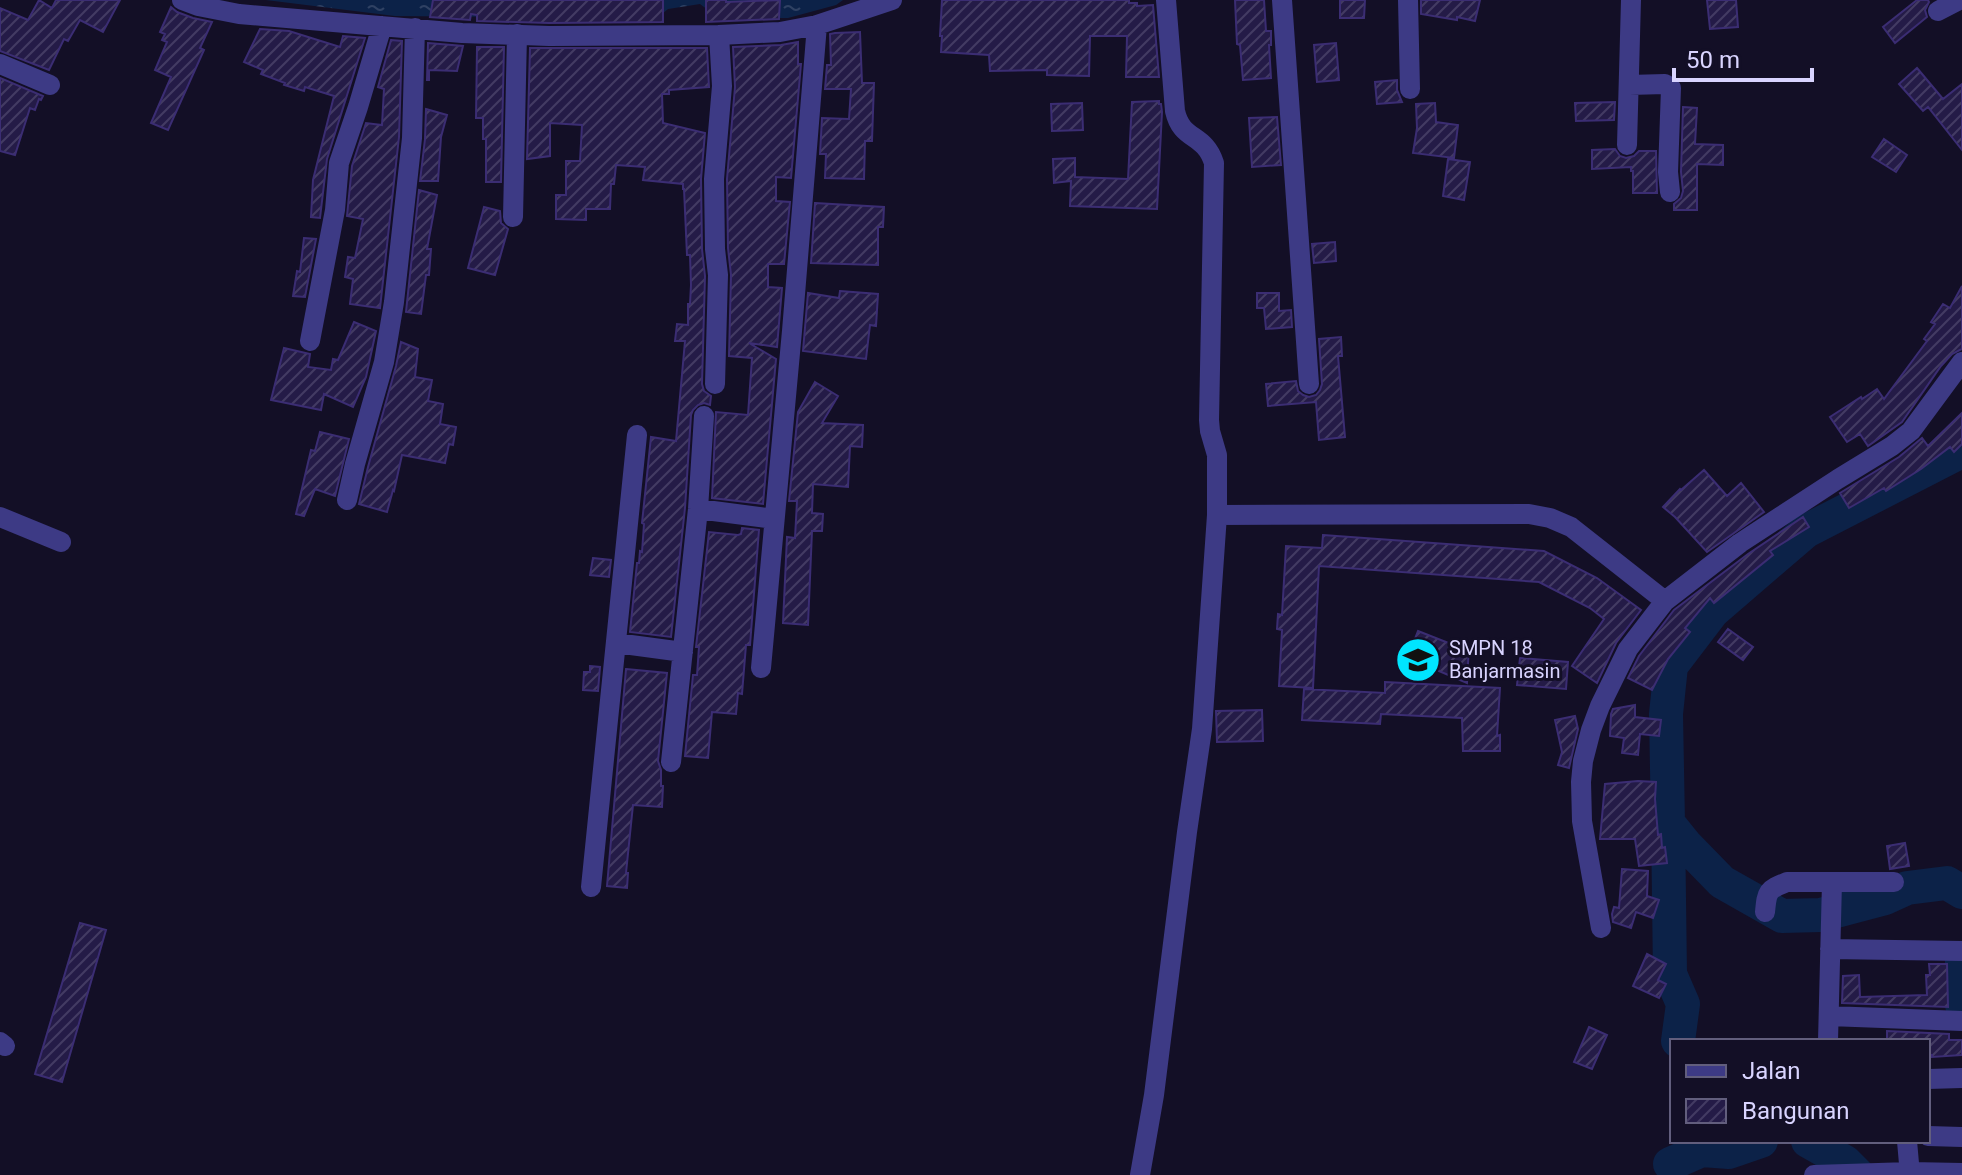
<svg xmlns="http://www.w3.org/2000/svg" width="1962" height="1175" font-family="Roboto,sans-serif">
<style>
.water{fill:url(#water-ripples)}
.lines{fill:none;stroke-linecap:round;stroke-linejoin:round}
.river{stroke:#0c2248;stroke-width:34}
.building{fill:url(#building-hatch);stroke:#3b2d73;stroke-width:2}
.minor{stroke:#3d3a85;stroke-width:20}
.labels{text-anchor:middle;stroke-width:6;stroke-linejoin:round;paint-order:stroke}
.poi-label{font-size:20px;fill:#d9d4ff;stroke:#130f26;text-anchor:start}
</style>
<defs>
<pattern id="water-ripples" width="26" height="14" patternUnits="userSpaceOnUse" patternTransform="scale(2)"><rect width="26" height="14" fill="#0c2248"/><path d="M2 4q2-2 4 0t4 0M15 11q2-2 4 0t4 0" fill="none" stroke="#2f4163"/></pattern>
<pattern id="building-hatch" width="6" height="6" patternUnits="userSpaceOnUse" patternTransform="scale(2)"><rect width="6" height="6" fill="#241b47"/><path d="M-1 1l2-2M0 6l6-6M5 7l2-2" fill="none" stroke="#433b63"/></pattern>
</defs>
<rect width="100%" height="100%" fill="#130f26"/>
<path class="water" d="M266,0H843L836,5L788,18H719L700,4L668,9L657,18L395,16Z"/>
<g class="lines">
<path class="river" d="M1962,451L1806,531L1713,611L1671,666L1666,714L1668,823L1685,844L1722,882L1782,916L1821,915L1885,898L1907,888L1947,883L1962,892
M1668,823L1670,974L1683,1004L1678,1041
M1962,958V1005
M1808,1141L1845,1162L1858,1175
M1670,1164L1702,1150L1729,1152L1761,1141"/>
</g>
<path class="building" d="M39,0L52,8L56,0H120L103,32L80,20L68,41L64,39L49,70L0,51V8L28,20Z
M433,0H663V22L549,23L477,21V15L471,14L470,20L430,17Z
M706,0H726V2L780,0L779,19L706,22Z
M942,0H1129V3H1137V6L1153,5L1159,77H1126L1127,36H1090L1089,76L1047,75V70L990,71L989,55L941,52L942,36H940Z
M1235,0H1264L1266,31H1271V45H1269L1271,78L1243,80L1240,45L1237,44Z
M1340,0H1365L1364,18H1340Z
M1421,0H1480L1475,21L1457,17V20L1421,14Z
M1707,0H1736L1738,27L1710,29Z
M1917,0H1928L1929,2L1925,10L1927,17L1895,43L1883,27Z
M171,7L177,12L193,18L212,22L200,48L204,50L168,130L151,123L171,77L155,70L167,42L162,40L165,34L160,32Z
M260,29L289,31L340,47L343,36L365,38L327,159L320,218L311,217L313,180L334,96L305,87L304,91L284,85L285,83L261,74L263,70L244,62Z
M860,32L862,83H874L872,141H865L864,179L825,178L826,154H820L822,118L849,119L851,89H825L827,65H831L830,34L835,33Z
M391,40L402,41L399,137L380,308L350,304L353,279L345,277L348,257L355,258L363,219L347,216L352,166L366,123L382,125L384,89L378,87Z
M798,42V64H801L791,178L776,177V201L790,202L784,264H768V287L782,288L777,347L749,343L776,359L763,504L712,498L716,412L748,415L752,358L729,356L731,275L728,248L727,179L735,87L733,47L781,45Z
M428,43L463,46L457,71L429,70V80H427Z
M1336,43L1339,80L1317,82L1314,45Z
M477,47H504L501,182H486V139H483V118H476Z
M530,48H707L709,87L669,90V94H662L663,123L705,133L701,179L702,249L705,276L702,384L704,391L711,396L710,405L704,403L698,405L693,410L691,415L685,508L671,637L630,632L637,563H639L640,551L642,552L644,524L642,523L651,437L676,441L685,341H675L677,324L688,325V304H690L691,285L690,255H687L684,189H683V184L643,180L645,167L616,165L614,184H611L610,209H586V220L556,219V195H566V161H580L582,125L550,123V156L527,159Z
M1917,68L1943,99L1962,84V150L1928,107L1923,111L1899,84Z
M0,78L43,96L41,100L39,99L35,110L30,108L15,155L0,151Z
M1397,80V90L1402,102L1377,104L1375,82Z
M1159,101V104H1161L1162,112L1157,209L1070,206L1071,181L1054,183L1053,159L1075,158V177L1128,179L1132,102Z
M1615,102L1614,120L1576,121L1575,103Z
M1082,103L1083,130L1052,131L1051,104Z
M1435,103L1436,122L1458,125L1454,158L1413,153L1417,128L1416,104Z
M1683,107L1697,108L1695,144L1723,145V165L1697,164V210H1674V204L1681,198L1683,191L1681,172Z
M426,109L447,115L441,137L438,181H420L425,139Z
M1277,117L1281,165L1252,167L1249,118Z
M1884,139L1907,155L1896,172L1872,157Z
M1615,149L1620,156L1626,158L1634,156L1639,151H1656L1657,193H1633V171H1631V167L1592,169V150Z
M1448,159L1470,162L1464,200L1443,196Z
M419,190L437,195L427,249H431L429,275H426L421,314L406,312Z
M815,203L884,207L883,227H878V265L811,263Z
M484,207L500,211L501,223L508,229L495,275L468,268Z
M304,238L316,239L305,297L293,296L297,271L300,272Z
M1335,242L1336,261L1314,263L1312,244Z
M1962,286V349L1952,354L1941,366L1902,422L1868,446L1860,434L1847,442L1830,417L1861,397L1862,399L1877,389L1884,399L1927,341L1924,339L1935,324L1931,322L1943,304L1950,308Z
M840,291L878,294L876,326L870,325L866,359L803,351L808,293L839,298Z
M1257,293H1279V311L1291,310L1292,327L1266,329L1264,308H1257Z
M354,322L376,331L366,377L353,407L324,394L321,410L271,400L284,348L310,354L308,367L331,370L333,359L338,360Z
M1341,337L1342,356H1338L1345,437L1319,440L1316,402L1268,406L1266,384L1296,381L1298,391L1303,395L1309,397L1316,395L1320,390L1322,384L1319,339Z
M401,342L418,349L415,377L432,380L428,401L443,404L440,424L456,427L453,445L449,444L445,463L402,455L394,491L393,490L387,512L359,504L368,467L396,366Z
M815,382L838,396L822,423L863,425L862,447L850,446L848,487L813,484L812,513L823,514L822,531H812L808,625L783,623L787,537L795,538L797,501H789L798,412Z
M1962,413V444L1954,452L1950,447L1921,469L1886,491L1884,488L1849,508L1840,493L1899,457L1922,438L1928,446Z
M320,432L349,439L335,496L315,489L304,516L296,514L311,450L315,451Z
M1704,470L1727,496L1741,483L1764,512L1707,552L1675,517L1663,507L1680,489L1681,490Z
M1803,517L1809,527L1770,551L1773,555L1714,603L1710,598L1685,628L1690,632L1668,659L1652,690L1628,678L1639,656L1674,610L1748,554Z
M742,528L759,530L750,645H746L742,694L738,693L736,714L712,712L708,758L685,756L693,675H697L699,647H696L709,532L738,535L741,534Z
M1323,535L1544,551L1597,578L1641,610L1616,643L1597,683L1572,666L1604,619L1590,608L1539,582L1319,566L1313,688L1279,686L1282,630L1277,629L1278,614L1282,615L1286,546L1322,548Z
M593,558L611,560L609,577L590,575Z
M1728,629L1753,647L1743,660L1718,642Z
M1418,631L1451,644L1469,645L1467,683L1413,660L1417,651L1411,649Z
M1520,658L1568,662L1566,689L1517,685Z
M590,666L600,667L598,691L583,690L584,672H590Z
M626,669L667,673L658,761L661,770V786H663L662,807L633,805L626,873H628L627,888L607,886Z
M1385,682L1500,688L1497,736L1500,735V751H1463L1462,718L1381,714L1380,724L1302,720L1304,689L1385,693Z
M1635,705V717L1661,720L1659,736L1640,734L1638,755L1622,753L1624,738L1610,736L1611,714L1613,709Z
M1262,710L1263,741L1217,742L1216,711Z
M1575,716L1578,729L1569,768L1558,765L1562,752L1555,720Z
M1638,781L1656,782L1655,799L1658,835L1661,834L1662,848L1665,847L1667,863L1639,866L1635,839H1600L1605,784Z
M1905,843L1909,866L1890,869L1887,846Z
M1622,869L1648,871L1647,896L1659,900L1653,918L1636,912L1631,928L1613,922L1612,914L1614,907L1619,908Z
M80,923L106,930L62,1082L35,1074Z
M1647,954L1666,964L1658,980L1666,984L1659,998L1633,986Z
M1929,964H1947L1948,1007L1842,1003L1843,976L1859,975L1860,997L1927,995L1926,975H1930Z
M1589,1027L1607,1035L1592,1069L1574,1062Z
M1887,1031L1949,1034V1040H1962V1055L1932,1057V1055H1928V1041H1887Z"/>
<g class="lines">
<path class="minor" d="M182,0L198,6L239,14L462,33L549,36L719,35L780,32L817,25L892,0
M1282,0L1309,384
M1408,0L1410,89
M1938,11L1959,0
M0,64L50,85
M1629,85L1665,84L1671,88L1668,172L1670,192
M1627,145L1631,0
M513,217L517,34
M310,341L335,210L339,163L358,107L382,26
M715,384L718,275L715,249L714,179L722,86L719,35
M347,500L355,464L384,362L394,302L412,138L415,28
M698,509L774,519
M1217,515L1529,514L1550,518L1571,527L1665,601
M0,517L61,542
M616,643L683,652
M761,668L792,331L817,25
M671,762L698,509L704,416
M591,887L637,435
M1765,912C1767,891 1767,890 1787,882H1894
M1601,928L1582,821L1581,782L1583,761L1591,730L1600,706L1628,649L1665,601L1740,543L1838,479L1892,446L1911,431L1962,362
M1830,949L1962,951
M1829,1016L1962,1021
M1828,1041L1832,882
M0,1042L5,1046
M1928,1079L1962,1078
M1928,1136L1962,1137
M1907,1141L1910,1175
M1140,1175L1154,1095L1187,832L1202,729L1217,515V455L1210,431L1209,420L1214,163C1204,132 1182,142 1175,111L1166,0
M1814,1175L1910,1172L1962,1173"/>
</g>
<defs>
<g id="school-disc" transform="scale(2.3)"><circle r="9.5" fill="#00e5ff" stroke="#130f26"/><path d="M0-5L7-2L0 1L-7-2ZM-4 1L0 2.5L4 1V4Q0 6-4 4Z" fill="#111"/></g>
</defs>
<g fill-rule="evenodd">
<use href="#school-disc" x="1418" y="660"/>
</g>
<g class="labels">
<g class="poi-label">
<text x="1449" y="655">SMPN 18<tspan x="1449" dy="23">Banjarmasin</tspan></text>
</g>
</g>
<rect x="1670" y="1039" width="260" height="104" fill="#130f26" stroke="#625e7d" stroke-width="2"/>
<rect x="1686" y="1065" width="40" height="12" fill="#3d3a85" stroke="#625e7d" stroke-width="2"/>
<text x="1742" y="1079" font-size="24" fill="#d9d4ff">Jalan</text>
<rect x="1686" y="1099" width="40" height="24" fill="url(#building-hatch)" stroke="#625e7d" stroke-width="2"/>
<text x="1742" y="1119" font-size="24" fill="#d9d4ff">Bangunan</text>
<path d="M1674 68v12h138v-12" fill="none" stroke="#d9d4ff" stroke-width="4"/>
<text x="1686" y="68" font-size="24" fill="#d9d4ff" stroke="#130f26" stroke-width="6" paint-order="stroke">50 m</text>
</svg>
